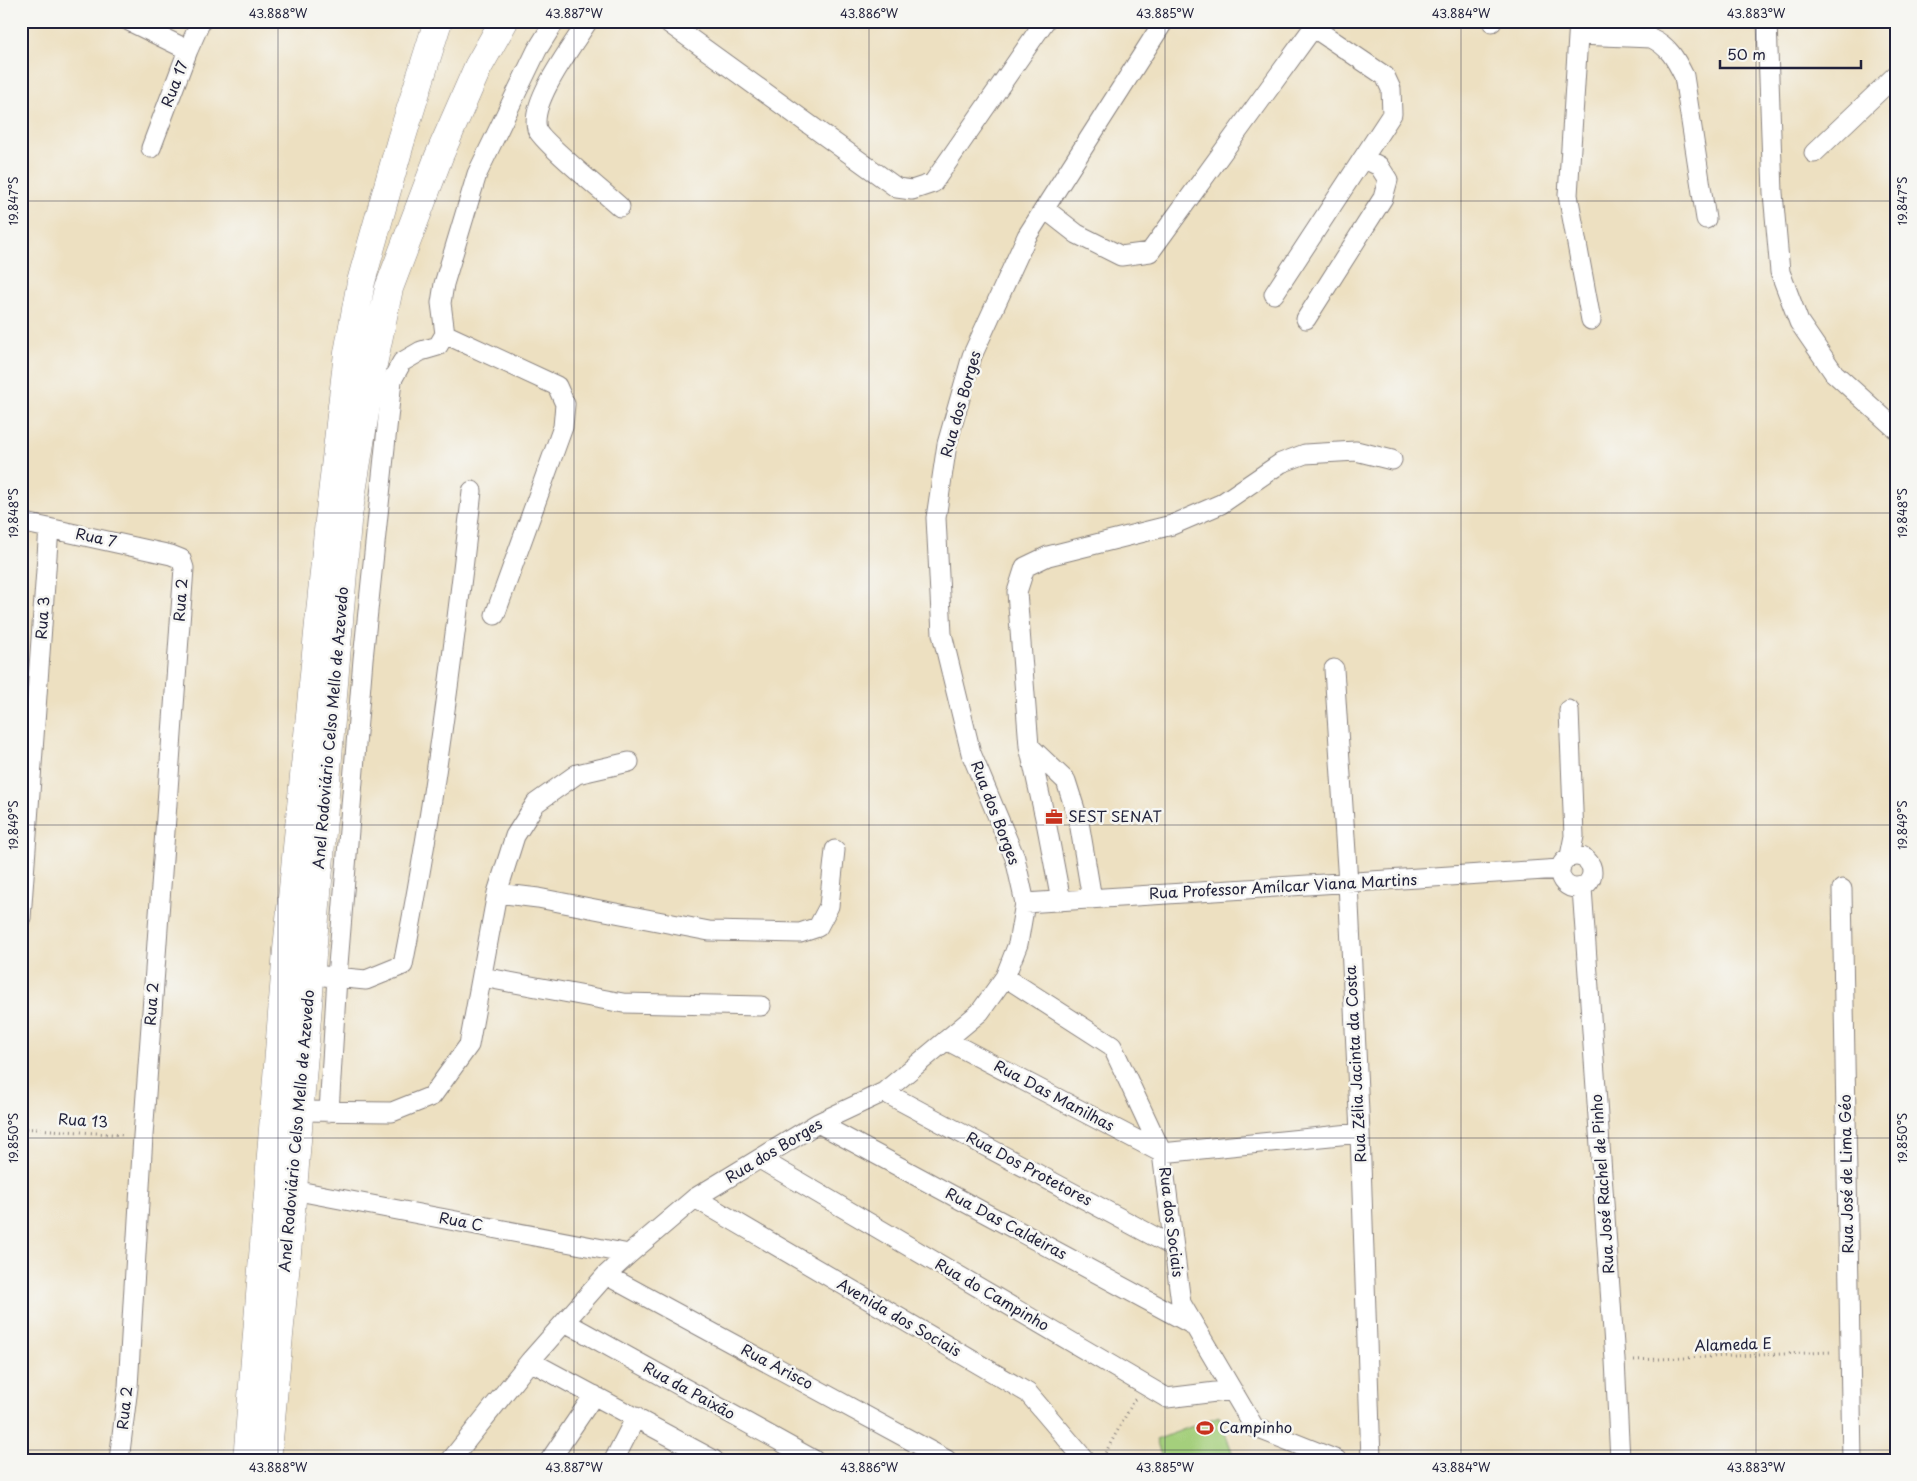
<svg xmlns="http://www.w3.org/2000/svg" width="1917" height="1481" font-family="'Playpen Sans',sans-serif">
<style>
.green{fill:#a4cf7b;stroke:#63785b}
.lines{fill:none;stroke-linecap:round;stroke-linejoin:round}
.minor-casing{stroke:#88817e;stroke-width:21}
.highway-casing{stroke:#88817e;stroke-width:29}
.path{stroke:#88817e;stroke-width:3;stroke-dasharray:1 4;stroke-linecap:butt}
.minor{stroke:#fff;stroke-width:19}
.highway{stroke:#fff;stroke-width:28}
.ticks{fill:none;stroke:#22223b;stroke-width:1;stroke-opacity:0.45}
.labels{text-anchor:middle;stroke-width:5;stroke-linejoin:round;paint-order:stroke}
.street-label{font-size:15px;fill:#22223b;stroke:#f6f6f2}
.poi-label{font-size:15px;fill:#22223b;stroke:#f6f6f2;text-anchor:start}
.neatline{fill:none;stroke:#22223b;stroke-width:2}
.ticks-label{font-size:12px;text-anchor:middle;fill:#22223b}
</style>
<rect width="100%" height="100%" fill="#f6f6f2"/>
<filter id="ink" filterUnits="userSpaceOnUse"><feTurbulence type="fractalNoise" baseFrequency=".02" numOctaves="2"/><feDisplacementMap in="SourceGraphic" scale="10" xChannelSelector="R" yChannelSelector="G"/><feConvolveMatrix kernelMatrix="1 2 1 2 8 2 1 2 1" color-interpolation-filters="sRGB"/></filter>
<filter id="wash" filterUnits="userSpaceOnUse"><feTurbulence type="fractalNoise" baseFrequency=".0096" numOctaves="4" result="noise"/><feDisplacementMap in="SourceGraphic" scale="20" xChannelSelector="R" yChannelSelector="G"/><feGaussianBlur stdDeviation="1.12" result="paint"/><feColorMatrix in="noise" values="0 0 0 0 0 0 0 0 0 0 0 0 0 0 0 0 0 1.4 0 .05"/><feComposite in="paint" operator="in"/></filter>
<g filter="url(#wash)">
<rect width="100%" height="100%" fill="#ede0c1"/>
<path class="green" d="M1219,1416L1235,1460H1163L1156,1440Z"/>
</g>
<g filter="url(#ink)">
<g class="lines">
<g class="minor-casing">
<path id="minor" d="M129,21L188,50
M588,21C573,45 529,102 537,129C540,140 607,195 620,207
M666,21L897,188L912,190L933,183L1045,21
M1492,21V22
M1579,21L1568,195L1591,320
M1767,21L1773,193L1780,272L1799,322L1834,373L1896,429
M1579,35L1651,38C1669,46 1676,60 1684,76L1706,219
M151,148L188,50L201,21
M1814,153L1896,75
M1045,209L1077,234L1121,256L1150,252L1318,21
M1274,294L1392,114L1391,89L1385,76L1314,28
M1306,319L1383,198L1388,180L1379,166L1363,158
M445,334L557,386L565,404L563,427L495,615
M21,522L171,555L181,559L184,568L143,1136L128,1387L119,1460
M1334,669L1348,883L1360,1133L1371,1460
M1569,710L1574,836L1570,856
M1029,746L1066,781L1079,822L1092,899
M1560 872a16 16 0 1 1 32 0a16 16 0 1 1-32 0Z
M1582,888L1615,1360L1620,1460
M1842,889L1852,1460
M497,893L515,836L536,803L577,774L629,762
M1061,901L1047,827L1029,746L1017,592L1025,567L1048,556L1172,525L1221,504L1281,463L1305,454L1356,451L1392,460
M1025,903L1560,869
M21,918L49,528
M324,976L366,980L403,965C434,808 454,650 472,491
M482,977L623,1003L761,1006
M1005,977L1112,1046L1162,1153L1181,1303L1254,1427L1337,1460
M946,1040L1162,1153L1360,1133
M884,1092L1174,1247
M299,1111L392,1112L432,1096L469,1045L497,893L538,898L709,931L800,933L818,927L829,906L835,850
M329,1112L337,977L363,659L392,380L402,362L421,351L438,346L445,334L441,303L444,284L477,174L537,50L555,21
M818,1123L1193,1325
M760,1159L1167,1398L1232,1390
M293,1190L629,1254
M695,1198L1028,1393L1085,1460
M606,1275L947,1460
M565,1322L814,1460
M530,1361L714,1460
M451,1460L530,1361L606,1275L629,1254L695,1198L818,1123L884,1092L980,1012L1005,977L1018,944L1025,903L1015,858L971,753L942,634L936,518L947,444L972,356L1027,236L1164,21
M550,1460L594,1395
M614,1460L636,1417"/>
</g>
<g class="highway-casing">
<path id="highway" d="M246,1460L248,1449L287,950L329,521L348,353L361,282L401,140L438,21
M267,1460L293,1190L347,522L373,364L389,288L439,156L478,67L504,21"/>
</g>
<path class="path" d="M21,1128L125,1135
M1634,1360L1832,1352
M1103,1457L1135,1399"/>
<use href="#minor" class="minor"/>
<use href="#highway" class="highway"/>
</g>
</g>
<path class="ticks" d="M278,21V1460M574,21V1460M869,21V1460M1165,21V1460M1461,21V1460M1756,21V1460M21,201H1896M21,513H1896M21,825H1896M21,1138H1896M21,1450H1896"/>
<defs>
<g id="office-bare" transform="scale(1.35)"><path d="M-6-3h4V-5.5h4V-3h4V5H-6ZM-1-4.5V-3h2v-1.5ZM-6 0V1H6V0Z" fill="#c8321e" stroke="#f6f6f2" stroke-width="2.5" paint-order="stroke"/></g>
<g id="stadium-bare" transform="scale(1.35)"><path d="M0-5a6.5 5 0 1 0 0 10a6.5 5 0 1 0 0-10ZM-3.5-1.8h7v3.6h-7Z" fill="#c8321e" stroke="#f6f6f2" stroke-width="2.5" paint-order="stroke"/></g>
</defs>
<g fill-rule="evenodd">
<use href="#office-bare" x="1054" y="817"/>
<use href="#stadium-bare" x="1205" y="1428"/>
</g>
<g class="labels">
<g class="street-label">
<text transform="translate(175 84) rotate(-69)" y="5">Rua 17</text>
<text transform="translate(961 404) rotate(-74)" y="5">Rua dos Borges</text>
<text transform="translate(96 538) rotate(12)" y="5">Rua 7</text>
<text transform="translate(181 600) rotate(-86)" y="5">Rua 2</text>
<text transform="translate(43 618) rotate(-86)" y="5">Rua 3</text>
<text transform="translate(331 728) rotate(-85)" y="5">Anel Rodoviário Celso Mello de Azevedo</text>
<text transform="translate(995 813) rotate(69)" y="5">Rua dos Borges</text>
<text transform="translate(1283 887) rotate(-3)" y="5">Rua Professor Amílcar Viana Martins</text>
<text transform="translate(152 1004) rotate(-86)" y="5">Rua 2</text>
<text transform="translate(1356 1064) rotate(-93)" y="5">Rua Zélia Jacinta da Costa</text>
<text transform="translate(1054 1096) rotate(28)" y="5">Rua Das Manilhas</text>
<text transform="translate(83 1121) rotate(4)" y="5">Rua 13</text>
<text transform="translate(297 1131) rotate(-85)" y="5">Anel Rodoviário Celso Mello de Azevedo</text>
<text transform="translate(774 1151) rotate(-31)" y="5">Rua dos Borges</text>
<text transform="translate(1029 1169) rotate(28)" y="5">Rua Dos Protetores</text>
<text transform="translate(1847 1174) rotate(-91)" y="5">Rua José de Lima Géo</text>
<text transform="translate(1603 1184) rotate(-94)" y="5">Rua José Rachel de Pinho</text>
<text transform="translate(461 1222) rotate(11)" y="5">Rua C</text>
<text transform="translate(1171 1222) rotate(83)" y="5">Rua dos Sociais</text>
<text transform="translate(1006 1224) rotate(28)" y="5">Rua Das Caldeiras</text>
<text transform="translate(992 1295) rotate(30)" y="5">Rua do Campinho</text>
<text transform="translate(899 1318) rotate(30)" y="5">Avenida dos Sociais</text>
<text transform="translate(1733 1345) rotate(-2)" y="5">Alameda E</text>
<text transform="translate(777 1367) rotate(28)" y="5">Rua Arisco</text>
<text transform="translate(689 1391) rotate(29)" y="5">Rua da Paixão</text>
<text transform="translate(125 1408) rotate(-84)" y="5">Rua 2</text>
</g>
<g class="poi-label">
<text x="1068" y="822">SEST SENAT</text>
<text x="1219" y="1433">Campinho</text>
</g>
</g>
<rect width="1917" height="1481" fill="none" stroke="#f6f6f2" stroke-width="55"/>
<path d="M1720 60v8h141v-8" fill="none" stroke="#22223b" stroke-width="2.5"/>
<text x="1727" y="60" font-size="15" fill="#22223b" stroke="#f6f6f2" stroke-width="4" paint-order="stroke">50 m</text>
<rect x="28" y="28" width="1862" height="1426" class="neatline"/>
<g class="ticks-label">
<text x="278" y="18">43.888°W</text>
<text x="574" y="18">43.887°W</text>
<text x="869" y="18">43.886°W</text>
<text x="1165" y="18">43.885°W</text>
<text x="1461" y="18">43.884°W</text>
<text x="1756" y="18">43.883°W</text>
<text transform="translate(14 201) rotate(-90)" y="4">19.847°S</text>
<text transform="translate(1903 201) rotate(-90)" y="4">19.847°S</text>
<text transform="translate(14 513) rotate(-90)" y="4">19.848°S</text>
<text transform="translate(1903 513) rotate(-90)" y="4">19.848°S</text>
<text transform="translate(14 825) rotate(-90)" y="4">19.849°S</text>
<text transform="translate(1903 825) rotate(-90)" y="4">19.849°S</text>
<text transform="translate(14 1138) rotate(-90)" y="4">19.850°S</text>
<text transform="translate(1903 1138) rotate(-90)" y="4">19.850°S</text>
<text x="278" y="1472">43.888°W</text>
<text x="574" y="1472">43.887°W</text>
<text x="869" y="1472">43.886°W</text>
<text x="1165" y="1472">43.885°W</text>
<text x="1461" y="1472">43.884°W</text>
<text x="1756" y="1472">43.883°W</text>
</g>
</svg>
